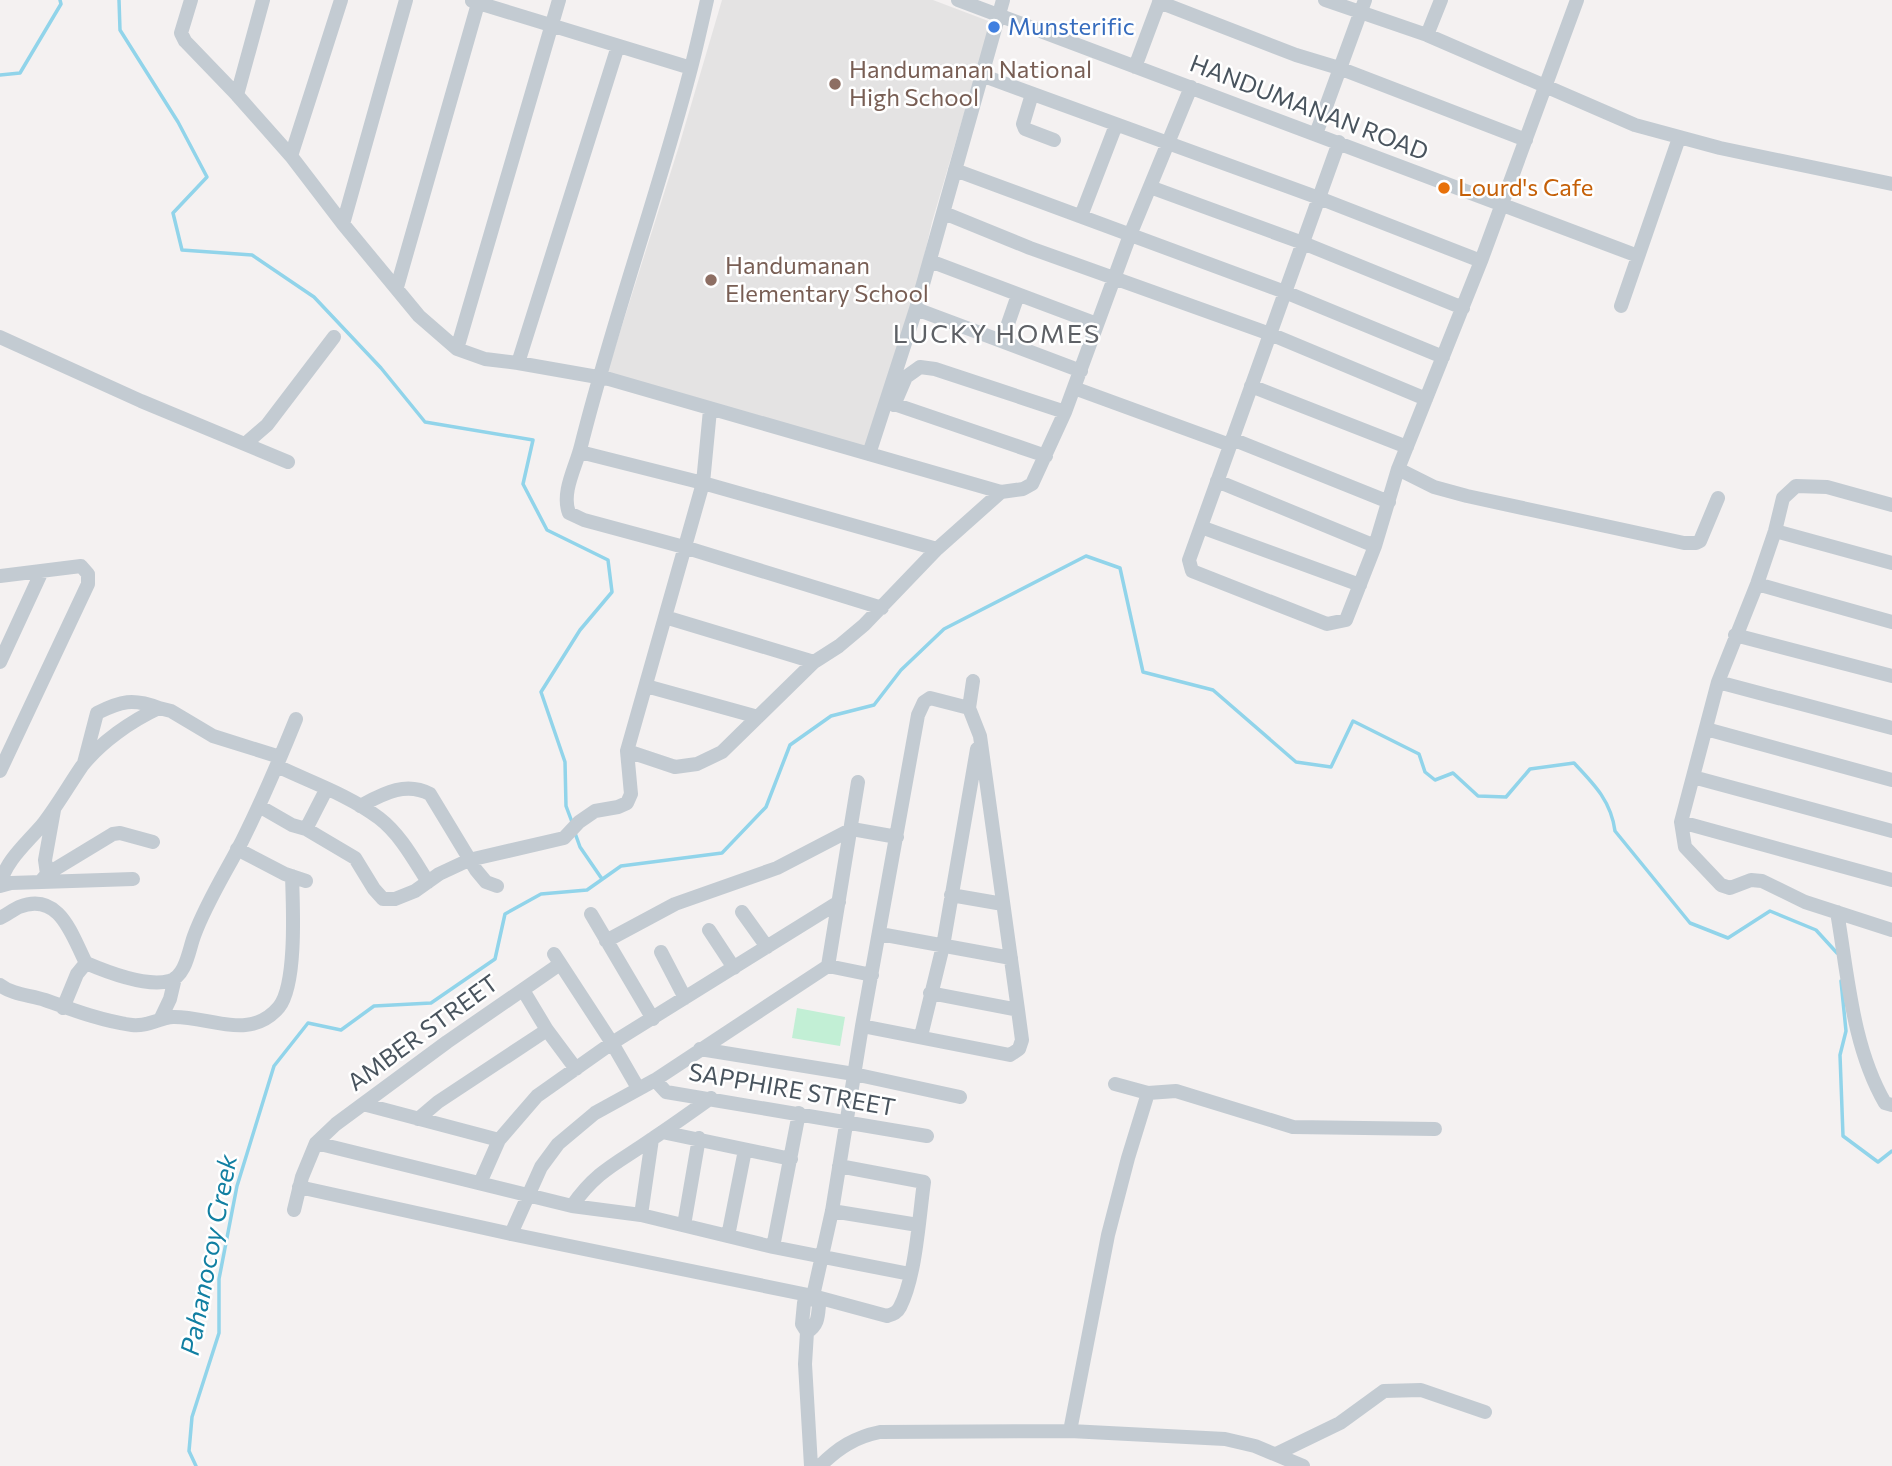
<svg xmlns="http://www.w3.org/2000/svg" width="1892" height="1466" font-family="Commissioner,sans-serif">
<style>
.education{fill:#e4e3e3}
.green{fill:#c2efd5}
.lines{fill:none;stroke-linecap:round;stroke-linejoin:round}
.stream{stroke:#91d4ea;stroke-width:3.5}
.minor{stroke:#c3cbd2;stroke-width:14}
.shop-dot{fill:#3f7fe0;stroke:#fff;stroke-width:2.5}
.education-dot{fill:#8d6e63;stroke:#fff;stroke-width:2.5}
.food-dot{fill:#e8710a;stroke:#fff;stroke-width:2.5}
.labels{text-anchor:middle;stroke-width:5;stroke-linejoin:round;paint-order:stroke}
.shop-label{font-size:24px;fill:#366cbe;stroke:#fff;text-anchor:start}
.education-label{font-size:24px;fill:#785e54;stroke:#fff;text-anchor:start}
.street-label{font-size:24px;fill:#49545e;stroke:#fff}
.food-label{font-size:24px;fill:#c56008;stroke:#fff;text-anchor:start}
.neighbourhood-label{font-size:26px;letter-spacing:2px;fill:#5e6166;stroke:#fff}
.water-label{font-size:26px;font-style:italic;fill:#117fa2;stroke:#fff}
</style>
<rect width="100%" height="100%" fill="#f4f1f1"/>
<path class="education" d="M722,0H933L991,22L932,222L906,335L867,447L607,373L679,146Z"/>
<path class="green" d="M797,1008L845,1017L840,1046L792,1038Z"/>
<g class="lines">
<path class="stream" d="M119,0L120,30L178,122L207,177L173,213L182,250L252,255L314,297L381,368L425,422L533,440L523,484L547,530L608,560L612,592L580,630L541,692L565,762L566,806L572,822
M0,75L20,73L61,4L60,0
M575,833L580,847L602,879
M1841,981L1846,1031L1840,1055L1843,1136L1878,1162L1892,1151
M196,1466L189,1451L192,1417L219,1333V1279L237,1186L274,1066L308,1023L341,1030L374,1006L431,1003L495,959L505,914L541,894L587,890L621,866L722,853L766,807L790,745L831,716L874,705L901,670L944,629L1086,556L1120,568L1143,672L1213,690L1296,762L1331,767L1353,721L1419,754L1425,772L1435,780L1453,773L1478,796L1506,797L1530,769L1574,763C1594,784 1611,801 1615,831L1690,923L1728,938L1770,911L1816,930L1837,953"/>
<path class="minor" d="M191,0L181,33L185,41L237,95L291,156L343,224L419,316L457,349L485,359L518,363L609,379L1001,492L1023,489L1032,484L1065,412L1130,235L1191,87
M707,0C702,22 697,45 691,68C658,195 613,318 581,446C576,467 561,492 569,513L584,520L684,547L882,608
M958,0L1638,256
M1325,0L1427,35L1635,125L1720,148L1892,184
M472,1L691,68
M1159,2L1296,55L1339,68L1526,140
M1427,35L1441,0
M1135,67L1160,0
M981,75L1319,198L1481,261
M1032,94L1023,124L1025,129L1054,140
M237,95L263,0
M1316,134L1365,0
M1339,142L1189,560L1192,571L1327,624L1346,620L1375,546L1398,469L1481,261L1577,0
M291,156L341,0
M955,170L1285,292L1443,357
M1150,187L1303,243L1463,308
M944,213L1030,248L1270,334L1426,399
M1081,216L1116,125
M343,224L406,0
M930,261L1097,324
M397,287L479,0
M1621,306L1679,138
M916,309L1081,371
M0,337L141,401L288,462
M1002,341L1018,295
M457,349L559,0
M518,363L618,46
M1251,386L1407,447
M1074,388L1230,445
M888,402L1046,456
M894,405L906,377L920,367L935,369L1065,412
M710,410L703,483L627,751L675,767L697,764L722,752L814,662L839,646L864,625L937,549L1001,492
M1232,439L1389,502
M245,444L267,425L334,337
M580,452L703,483L937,549
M869,454L916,309L1003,0
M1398,469L1434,487L1467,496L1684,543H1696L1700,541L1718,498
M1217,481L1375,546
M1892,505L1827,487L1796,486L1783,498L1775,531L1757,584L1718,682L1681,822L1892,880
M1201,527L1360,585
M1775,531L1892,563
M0,576L81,566L88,574V584L0,771
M1757,584L1892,622
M665,617L814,662
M1735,635L1892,676
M0,662L42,571
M1718,682L1892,728
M646,686L758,717
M1706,729L1892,780
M84,763L97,713C121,701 133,698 159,708
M277,766C310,782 349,795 379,818C400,834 414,860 428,882
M1693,777L1892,831
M259,806L292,825L306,829L355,858L374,889L383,899H395L415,891L439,874L469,860L564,838L579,822L595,811L618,807L627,803L631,794L627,751
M360,806C383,794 405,781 430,794L476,870L486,882L497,886
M1681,822L1685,847L1721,885L1730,888L1751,880L1762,881L1805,902L1892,930
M306,829L326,790
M237,849L285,874L306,881
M47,874L45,860L54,810
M41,881L47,874L113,834L120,833L153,842
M0,885C5,861 27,843 43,824C57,806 69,785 82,766C101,742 131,721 159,708L171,711L213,736L280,757
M0,886L11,883L133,879
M951,895L1003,904
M742,912L767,947
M1837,912C1848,975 1852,1046 1885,1103L1892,1105
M591,914L653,1019
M0,918C6,915 13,910 19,907C60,891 72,936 86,963C107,972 146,987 169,981C186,977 189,949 194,936C206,903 226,872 242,841C262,801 279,761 296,719
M709,930L734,968
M880,934L1011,958
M606,941L675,904L777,868L852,829L897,837
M661,952L685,998
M554,954L612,1043L638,1088
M828,966L872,975
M0,985C13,995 30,995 45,1000C73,1010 102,1021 132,1025C147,1027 159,1018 173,1017C209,1016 250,1042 279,1007C297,984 293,906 292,876
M523,990L547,1030L576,1069
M930,993L1018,1010
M63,1008L77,974L86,963
M160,1020L170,999L175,978
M862,1026L1010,1055L1019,1049L1022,1040L1018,1010L980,736L969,708L973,681
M921,1036L943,946L977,749
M700,1049L854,1074L960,1097
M655,1080L666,1092L927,1136
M1148,1093L1176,1091L1293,1127L1435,1129
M363,1104L499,1140
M418,1119L438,1102L547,1030
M662,1132L791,1159
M316,1143L572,1206L641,1215L773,1247L910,1274
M480,1183L499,1140L537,1096L612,1043L839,902
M299,1187L511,1234L813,1296L887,1316C893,1314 897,1313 900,1307C916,1276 919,1217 924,1182L839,1166
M572,1206C597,1170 618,1163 652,1139C672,1126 691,1112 711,1098
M294,1210L302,1177L316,1143L336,1124L447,1042L560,964
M832,1211L918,1225
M641,1215L652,1139
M684,1225L699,1138
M511,1234L541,1167L558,1144L595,1113L655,1080L828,966L858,782
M728,1236L745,1150
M773,1247L799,1113
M807,1332L802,1324L804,1303L813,1296L832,1211L862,1026L918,715L924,702L930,698L969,708
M807,1332L805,1364L811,1466
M807,1332C818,1325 818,1317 819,1305L813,1296
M1070,1431L1225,1439L1255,1446L1303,1466
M1276,1454L1340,1423L1384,1391L1421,1390L1485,1412
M820,1466C838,1448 855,1437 880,1432L1070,1431L1108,1235L1128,1158L1148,1093L1115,1084"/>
</g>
<circle class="shop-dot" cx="994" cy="27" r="7"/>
<g class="education-dot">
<circle cx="835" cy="84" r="7"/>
<circle cx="711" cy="280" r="7"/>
</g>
<circle class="food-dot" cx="1444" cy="188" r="7"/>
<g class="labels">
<g class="shop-label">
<text x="1008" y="35">Munsterific</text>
</g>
<g class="education-label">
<text x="849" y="78">Handumanan National<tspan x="849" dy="28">High School</tspan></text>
<text x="725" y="274">Handumanan<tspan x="725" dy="28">Elementary School</tspan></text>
</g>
<g class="street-label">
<text transform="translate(1309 108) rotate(21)" y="8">HANDUMANAN ROAD</text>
<text transform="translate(423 1033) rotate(-36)" y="8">AMBER STREET</text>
<text transform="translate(792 1090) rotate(10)" y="8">SAPPHIRE STREET</text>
</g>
<g class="food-label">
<text x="1458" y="196">Lourd's Cafe</text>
</g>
<g class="neighbourhood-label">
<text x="997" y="343">LUCKY HOMES</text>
</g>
<g class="water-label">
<text transform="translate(209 1255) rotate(-79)" y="9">Pahanocoy Creek</text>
</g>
</g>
</svg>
